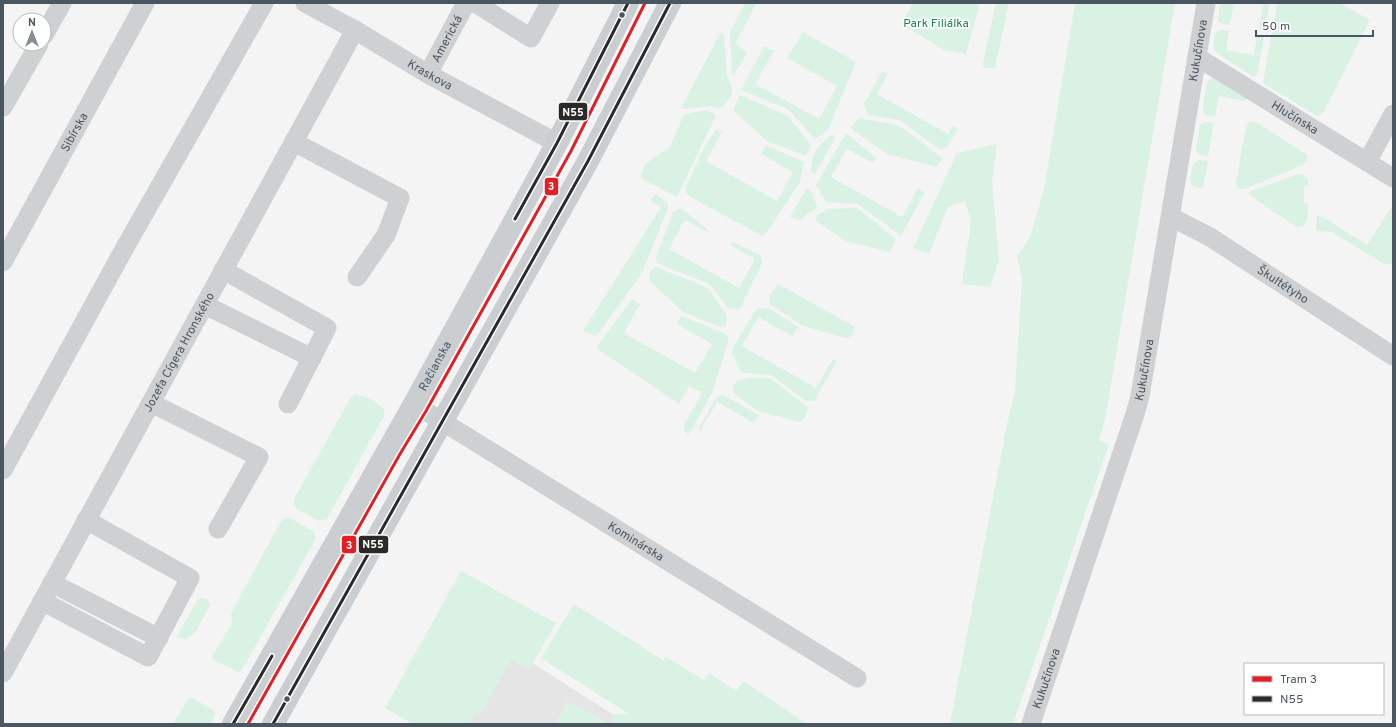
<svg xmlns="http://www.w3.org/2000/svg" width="1396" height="727" font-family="Overpass,sans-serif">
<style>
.education{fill:#e6e5e6}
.green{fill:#d9f2e3}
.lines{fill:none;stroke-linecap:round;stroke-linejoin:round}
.minor{stroke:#ced0d2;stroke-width:19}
.major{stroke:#caced1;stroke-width:22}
.bus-1-casing{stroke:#fff;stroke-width:6}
.bus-1{stroke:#2b2a29;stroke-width:3}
.tram-1-casing{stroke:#fff;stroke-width:6}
.tram-1{stroke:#e31e24;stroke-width:3}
.bus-dot{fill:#4a5661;stroke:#fff;stroke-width:1.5}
.labels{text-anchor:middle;stroke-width:3.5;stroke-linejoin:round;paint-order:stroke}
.park-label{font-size:12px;fill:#17864f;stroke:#fff}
.street-label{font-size:12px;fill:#4a5661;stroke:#fff}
.line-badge{stroke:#fff;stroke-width:1.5}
.badge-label{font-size:11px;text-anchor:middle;font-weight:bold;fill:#fff}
</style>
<rect width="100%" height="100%" fill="#f4f4f4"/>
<path class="education" d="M503,644L612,714L613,724H460Z"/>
<path class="green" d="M745,3H757L735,44L747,52L734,75L732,73L730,32Z
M913,3H980L966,54L944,50L901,24Z
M996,3H1009L995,68H982Z
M1075,3H1175L1105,420L1099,440L1109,444L1013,724H950L1007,424L1015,391L1022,281L1017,256L1030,237L1044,189Z
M1220,3H1234L1230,25L1218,22Z
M1263,3H1270L1265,30L1259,29Z
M1277,3H1339L1370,20L1323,113L1317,116L1263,83Z
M1223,30L1229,31L1226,50L1254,55L1257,36L1264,37L1257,75L1254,77L1217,53L1214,50V34L1218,31Z
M721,32L724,35L727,75L732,88V93L725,105L719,108L711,106L685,109L681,108Z
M803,32L856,62L828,130L815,139L788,109L741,90L764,46L774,51L755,84L819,119L837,86L787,58Z
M882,71L888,74L877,94L948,134L953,126L958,129L947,147L940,150L900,120L868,115L864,104Z
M1211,78H1215L1243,95L1246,98V101L1219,96L1215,117C1212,116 1208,116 1206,115C1199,111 1206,87 1208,81Z
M740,95L788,116L811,145L806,156L767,141L733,110Z
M707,110L716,115L677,197L642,179L641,176L645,164L670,147L683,116L686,114Z
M859,118L896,125L904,129L942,158L937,167L887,154L850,128Z
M1205,122L1214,123L1208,157L1197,153L1196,149L1200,125Z
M1250,122H1256L1307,155V161L1303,165L1244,189H1239L1236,183L1246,126Z
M716,129L722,132L706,161L777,201L793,172L761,154L766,145L804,162L800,182L765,235L762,236L689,196L686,192V187L703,150Z
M846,133L876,158L873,163L847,149L831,177L902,217L918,188L925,192L901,236L858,204L826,202L816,185Z
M832,135H834L835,138L815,174L811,172C810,155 819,144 832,135Z
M997,144L992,182L999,260L990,287L962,284L971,221L965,201L948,207L929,254L913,248L957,153Z
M1200,160L1208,161L1203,188C1200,187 1196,187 1193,186C1187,182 1192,166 1196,161Z
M1298,174L1304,175L1308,179V186H1304V202L1308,203L1307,221L1303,226L1297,227L1251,196L1249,193L1251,191Z
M806,189H809L818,207L799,220L790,217Z
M655,194L667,202L668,208L641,275L596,336L583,331L661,207L651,201Z
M1393,205V221L1391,224L1393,225V264H1384L1332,232L1316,231L1317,215L1328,220L1367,245Z
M857,208L896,239L890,252L846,241L816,221L817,216L827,209Z
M679,209L683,210L708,230L707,232L685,220L669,249L739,288L755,259L730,245L732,242L760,255L762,259V264L740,309L728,308L712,287L707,283L657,263L656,257L673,213Z
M656,267L708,288L726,314L727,321L725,326L720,327L683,312L650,281L649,276L652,269Z
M778,284L855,327L850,337L846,338L803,326L770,304L769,297Z
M632,299L640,304L624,333L695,373L712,344L677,324L681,316L724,333L728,337V342L712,393L688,436L684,428L685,423L702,393L689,386L679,404L596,348Z
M759,308L770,309L798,327L793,336L758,317L742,346L816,388L833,359L837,361L814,401H806L771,375L745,373L740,371L732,354V350L754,312Z
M770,378L807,407L808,410L803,421L799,422L758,411L733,393C729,374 758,378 770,378Z
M355,394C364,395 379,403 384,410V416L327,519L319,521L297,509L293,505L295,497L351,397Z
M719,396H725L759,415L754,423L717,402L700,431L698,430L714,401Z
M285,518H290L313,531L315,535V540L242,670L238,672L214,660L212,658L213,655L232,623L231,613L281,521Z
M461,571L556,623L529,670L511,660L481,713L476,711L469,724H413L385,708Z
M201,598L207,599L210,605L195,633L186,639L176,638L197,600Z
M574,604L663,660L666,657L704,680L709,673L736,691L743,681L807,724H613L612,714H629L541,658Z
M189,698H192L213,710L215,714L211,724H173Z
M567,701L606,721L605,724H555Z"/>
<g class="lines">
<g class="minor">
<path id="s1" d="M305,3L355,30L428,74L557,143"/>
<path d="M475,3L531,38L550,3"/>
<path d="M44,35L62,3"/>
<path id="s2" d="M1197,57L1393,178"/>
<path id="s3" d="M428,74L466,3"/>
<path d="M3,107L39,44"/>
<path d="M294,142L400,198L386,235L357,277"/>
<path d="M1367,162L1393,114"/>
<path id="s4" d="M1171,217L1210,237L1393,356"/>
<path id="s5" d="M3,262L145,3"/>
<path d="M223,270L327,328L288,404"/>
<path d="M205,305L312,358"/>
<path d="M151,403L259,457L218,529"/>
<path id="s6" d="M414,404L857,678"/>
<path d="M3,470L123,251L264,3"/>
<path d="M52,583L159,638"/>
<path d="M42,601L148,657L190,578L86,520"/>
<path id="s7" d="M3,673L355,30"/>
<path id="s8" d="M1031,724L1135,414L1140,396L1206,3"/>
</g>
<g class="major">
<path id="s9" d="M233,724L414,404L557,143L628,3"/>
<path d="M273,724L588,161L670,3"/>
</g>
<g class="bus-1-casing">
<path id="bus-1" d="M515,219L557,143L628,3
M233,724L272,656
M273,724L588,161L670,3"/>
</g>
<use href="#bus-1" class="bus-1"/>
<g class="tram-1-casing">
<path id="tram-1" d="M248,724L400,454L426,411L571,151L645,3"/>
</g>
<use href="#tram-1" class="tram-1"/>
</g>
<g class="bus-dot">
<circle cx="622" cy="15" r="3.5"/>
<circle cx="287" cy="699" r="3.5"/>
</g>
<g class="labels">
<g class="park-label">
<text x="936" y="27">Park Filiálka</text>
</g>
<g class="street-label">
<text dy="4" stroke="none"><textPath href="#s3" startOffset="40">Americká</textPath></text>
<text dy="4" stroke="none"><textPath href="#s8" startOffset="696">Kukučínova</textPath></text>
<text dy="4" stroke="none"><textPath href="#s1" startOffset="144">Kraskova</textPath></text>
<text dy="4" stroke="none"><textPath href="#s2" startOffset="115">Hlučínska</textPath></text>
<text dy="4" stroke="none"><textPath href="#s5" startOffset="148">Sibírska</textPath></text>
<text dy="4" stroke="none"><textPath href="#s4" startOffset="131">Škultétyho</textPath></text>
<text dy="4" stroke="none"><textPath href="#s7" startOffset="366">Jozefa Cígera Hronského</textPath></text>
<text dy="4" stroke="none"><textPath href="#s9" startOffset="411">Račianska</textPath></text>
<text dy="4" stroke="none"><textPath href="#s8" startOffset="372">Kukučínova</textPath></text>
<text dy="4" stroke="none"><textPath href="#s6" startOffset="261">Kominárska</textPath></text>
<text dy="4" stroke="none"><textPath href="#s8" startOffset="48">Kukučínova</textPath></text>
</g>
</g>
<g class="line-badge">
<rect x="558" y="102" width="30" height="19" rx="4" fill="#2b2a29"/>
<rect x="544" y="177" width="15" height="19" rx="4" fill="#e31e24"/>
<rect x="358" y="535" width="31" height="19" rx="4" fill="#2b2a29"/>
<rect x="341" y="535" width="16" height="19" rx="4" fill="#e31e24"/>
</g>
<g class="badge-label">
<text x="573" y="116">N55</text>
<text x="551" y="190">3</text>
<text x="373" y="548">N55</text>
<text x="349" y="549">3</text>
</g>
<rect width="1396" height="727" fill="none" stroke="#4a5661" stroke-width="8"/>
<rect x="1244" y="663" width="140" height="52" fill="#ffffff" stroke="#b7bbc0"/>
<rect x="1252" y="676" width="20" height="6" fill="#e31e24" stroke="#b7bbc0"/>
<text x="1280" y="683" font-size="12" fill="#4a5661">Tram 3</text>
<rect x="1252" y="696" width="20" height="6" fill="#2b2a29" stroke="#b7bbc0"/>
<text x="1280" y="703" font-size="12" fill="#4a5661">N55</text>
<g transform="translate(32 32)"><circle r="19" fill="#ffffff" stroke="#b7bbc0"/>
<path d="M0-3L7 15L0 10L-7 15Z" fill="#868d94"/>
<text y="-6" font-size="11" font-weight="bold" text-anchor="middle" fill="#4a5661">N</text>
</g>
<path d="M1256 30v6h117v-6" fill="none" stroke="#4a5661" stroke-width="2"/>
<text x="1262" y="30" font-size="12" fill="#4a5661" stroke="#ffffff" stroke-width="3" paint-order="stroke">50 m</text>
</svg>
